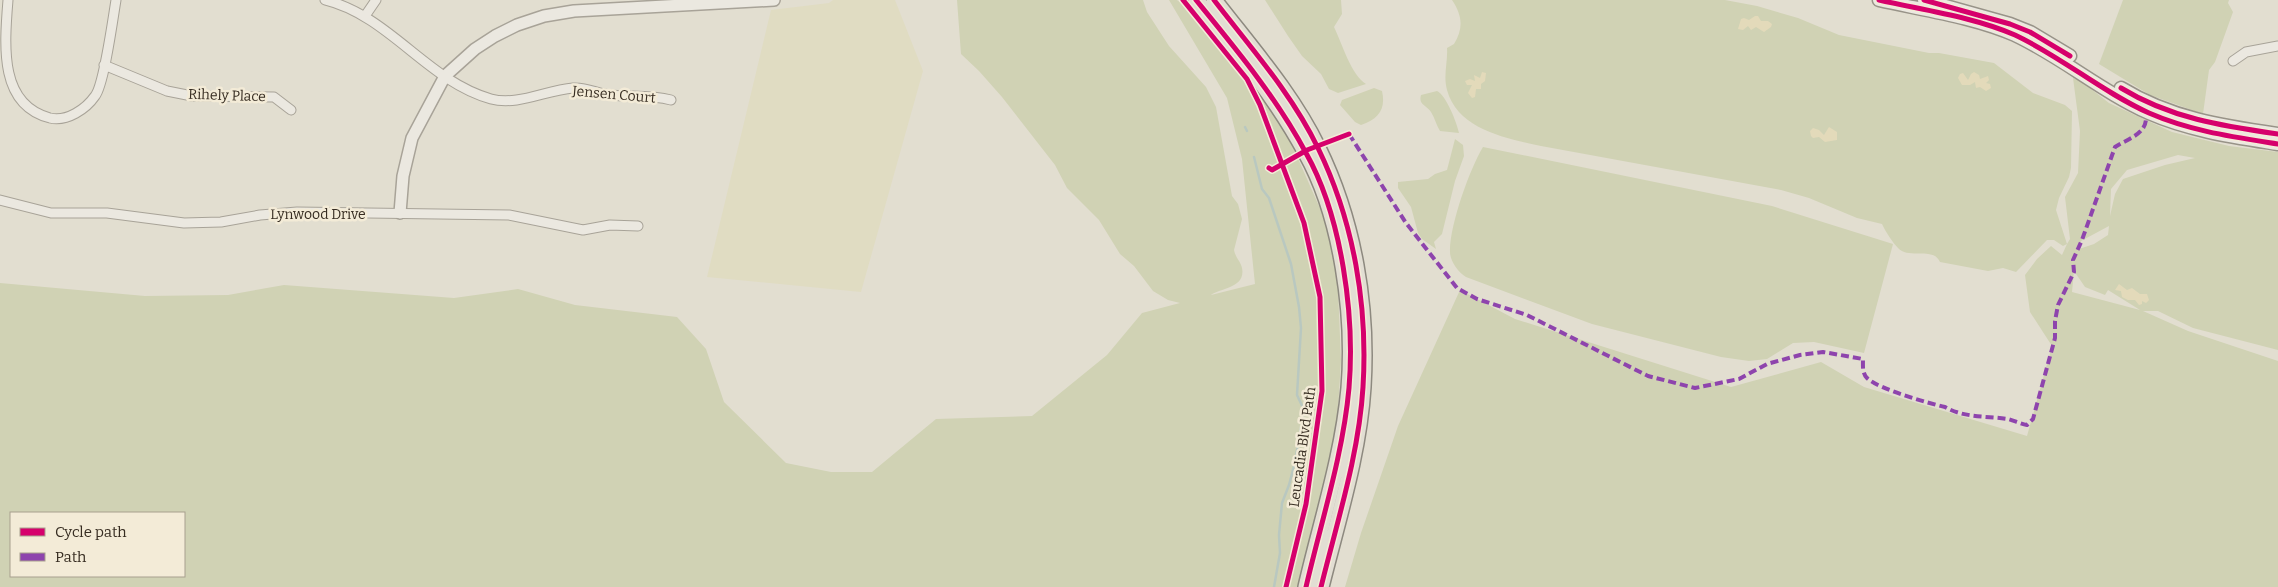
<svg xmlns="http://www.w3.org/2000/svg" width="2278" height="587" font-family="Bitter,serif">
<style>
.farmland{fill:#e0dcc2}
.green{fill:#d0d2b4;fill-rule:evenodd}
.sand{fill:#e3daba}
.lines{fill:none;stroke-linecap:round;stroke-linejoin:round}
.stream{stroke:#b9c8c0;stroke-width:2.5}
.minor-casing{stroke:#a8a398;stroke-width:11}
.tertiary-casing{stroke:#a8a398;stroke-width:14}
.secondary-casing{stroke:#989388;stroke-width:15}
.primary-casing{stroke:#8d897f;stroke-width:18}
.minor{stroke:#ebe8e0;stroke-width:9}
.tertiary{stroke:#ebe8e0;stroke-width:11}
.secondary{stroke:#ebe8e0;stroke-width:12}
.primary{stroke:#e2ded3;stroke-width:15}
.quiet{stroke:#8e44ad;stroke-width:4;stroke-dasharray:8 4;stroke-linecap:butt}
.cycleway-casing{stroke:#f3ebd7;stroke-width:8}
.cycleway{stroke:#d6006c;stroke-width:5}
.labels{text-anchor:middle;stroke-width:5;stroke-linejoin:round;paint-order:stroke}
.street-label{font-size:14px;fill:#362c21;stroke:#f3ebd7}
</style>
<rect width="100%" height="100%" fill="#e2ded0"/>
<path class="farmland" d="M833,0H895L923,71L861,292L707,277L771,10L829,3Z"/>
<path class="green" d="M957,0H1143L1147,12L1169,46L1206,87L1216,107L1232,196L1238,204L1242,219L1234,250C1235,257 1241,262 1242,268C1246,288 1221,288 1211,295L1255,284L1242,159L1227,98L1169,0H1177L1197,15L1258,89L1288,136L1330,231L1338,290L1341,360L1337,426L1301,587H0V283L145,296L228,295L284,285L454,298L518,289L575,305L677,317L706,349L724,402L786,463L831,472H872L936,419L1032,416L1107,355L1142,313L1180,303L1168,300L1153,291L1134,266L1120,254L1099,220L1067,188L1055,165L1002,97L979,71L961,54ZM11,513H184V576H11Z
M1265,0H1341L1342,14L1334,27C1342,43 1351,75 1366,84L1338,93L1329,89L1321,74L1302,56L1288,36Z
M1452,0H1725L1757,6L1798,18L1839,35L1929,53H1939L1994,63L2033,93L2065,105L2072,111L2071,168L2069,177L2059,198L2056,210L2067,244L2070,239L2065,197L2078,173L2080,131L2073,78L2081,81L2109,103L2172,132L2229,146L2278,152V350L2193,328L2158,311H2143L2188,331L2278,361V587H1345L1361,533L1398,426L1460,290L1515,319L1731,387L1821,362L1864,387L2027,436L2052,346L2030,312L2025,275L2037,259L2051,246L2062,255L2067,244L2063,246L2054,240H2047L2016,272L2003,268L1988,271L1940,262C1933,246 1909,260 1898,248C1893,243 1885,231 1882,224L1857,218L1809,198L1781,190L1541,146C1506,138 1458,130 1447,90C1443,75 1448,62 1447,48L1454,44C1464,28 1462,15 1452,0ZM2178,155L2195,158L2165,165L2123,179L2115,194L2110,216L2111,189L2127,170ZM2109,226L2108,235L2094,244L2079,249L2081,241ZM2074,271L2085,287L2105,295L2108,290L2140,310L2072,292Z
M2123,0H2229L2228,3L2233,12L2215,62L2209,70L2203,114L2150,95L2099,64Z
M1374,88L1382,91C1386,109 1379,119 1361,125L1355,122L1340,105L1342,100Z
M1437,91C1446,95 1457,123 1459,133L1440,131C1436,125 1435,118 1431,112C1427,105 1418,105 1421,95Z
M1455,139L1463,145L1464,156L1455,181L1442,234L1434,242L1436,249L1422,239L1418,233L1411,207L1398,188V182L1428,179L1435,174L1447,170Z
M1483,147L1772,206L1893,244L1864,353L1814,342L1793,343L1767,359L1749,361L1721,357L1592,324L1466,277C1458,272 1450,261 1450,252C1449,227 1470,168 1483,147Z"/>
<path class="sand" d="M1755,16H1758L1761,21H1768L1772,24L1771,27L1764,32L1756,27L1751,30L1748,26L1743,30L1738,29L1741,19L1744,18L1749,20Z
M1482,72L1486,73L1485,81L1481,84V89H1476L1475,97L1472,98L1468,93L1472,85H1467L1465,81L1470,79L1475,81L1474,75L1480,78Z
M1963,73L1968,80L1971,74L1974,72L1979,75L1980,79L1988,76L1989,80L1986,83L1990,84L1991,88L1986,91L1980,87L1976,88L1975,82L1970,85H1962L1958,78L1960,74Z
M1829,127L1837,132V140L1825,142L1819,137L1813,138L1811,136L1810,131L1813,128L1819,130L1824,135Z
M2119,284L2127,290L2132,288L2140,294H2147L2149,300L2146,303L2142,301V304L2139,305L2135,300H2128L2122,297L2121,291L2115,290Z"/>
<g class="lines">
<path class="stream" d="M1245,127L1247,131
M1254,157L1262,189L1269,198L1291,264L1299,307L1301,328L1297,395L1304,410L1295,462L1289,485L1282,503L1279,535L1280,553L1274,587"/>
<g class="minor-casing">
<path id="minor" d="M8,0C4,49 0,105 50,118C67,122 86,109 95,96C104,85 113,18 116,0
M325,0C390,16 427,81 491,99C518,106 546,90 573,88C588,87 597,94 610,95C631,97 650,95 671,100
M365,16L376,0
M2233,61L2246,52L2278,46
M104,65L167,91L192,96L274,97L291,110
M0,200L51,213H107L184,223L221,222L260,215L297,212L509,215L583,230L610,225L638,226"/>
</g>
<g class="tertiary-casing">
<path id="tertiary" d="M400,213L403,176L412,138L445,76L475,49L495,36L517,25L544,16L574,11L774,0"/>
</g>
<g class="secondary-casing">
<path id="secondary" d="M1879,0C1923,10 1974,17 2015,35C2062,57 2102,92 2149,113C2190,131 2234,137 2278,144
M1924,0L2010,24L2030,32L2070,56
M2121,88C2170,118 2222,126 2278,134"/>
</g>
<g class="primary-casing">
<path id="primary" d="M1196,0C1236,49 1276,97 1306,153C1342,217 1355,316 1349,388C1343,455 1321,522 1306,587
M1214,0C1251,48 1292,94 1318,148C1354,222 1368,306 1363,387C1359,454 1337,522 1321,587"/>
</g>
<use href="#minor" class="minor"/>
<use href="#tertiary" class="tertiary"/>
<use href="#secondary" class="secondary"/>
<use href="#primary" class="primary"/>
<path class="quiet" d="M1349,134L1406,223L1457,288L1477,299L1527,315L1648,376L1695,388L1739,379L1767,364L1800,355L1823,352L1863,359C1863,365 1862,373 1867,378C1878,389 1928,403 1945,407C1964,418 1987,416 2008,419C2015,421 2021,424 2027,425L2033,419L2055,338V321L2058,305L2074,272L2073,260L2082,240L2115,147C2127,139 2145,135 2146,119"/>
<g class="cycleway-casing">
<path id="cycleway" d="M1183,0L1247,79L1260,105L1304,223L1320,297L1322,391L1306,504L1286,587
M1196,0C1236,49 1276,97 1306,153C1342,217 1355,316 1349,388C1343,455 1321,522 1306,587
M1214,0C1251,48 1292,94 1318,148C1354,222 1368,306 1363,387C1359,454 1337,522 1321,587
M1879,0C1923,10 1974,17 2015,35C2062,57 2102,92 2149,113C2190,131 2234,137 2278,144
M1924,0L2010,24L2030,32L2070,56
M2121,88C2170,118 2222,126 2278,134
M1269,168L1272,170L1307,150L1349,134"/>
</g>
<use href="#cycleway" class="cycleway"/>
</g>
<g class="labels">
<g class="street-label">
<text transform="translate(614 94) rotate(5)" y="5">Jensen Court</text>
<text transform="translate(227 95) rotate(2)" y="5">Rihely Place</text>
<text x="318" y="219">Lynwood Drive</text>
<text transform="translate(1302 447) rotate(-82)" y="5">Leucadia Blvd Path</text>
</g>
</g>
<rect x="10" y="512" width="175" height="65" fill="#f3ebd7" stroke="#a79f8e"/>
<rect x="20" y="528" width="25" height="8" fill="#d6006c" stroke="#a79f8e"/>
<text x="55" y="537" font-size="15" fill="#362c21">Cycle path</text>
<rect x="20" y="553" width="25" height="8" fill="#8e44ad" stroke="#a79f8e"/>
<text x="55" y="562" font-size="15" fill="#362c21">Path</text>
</svg>
